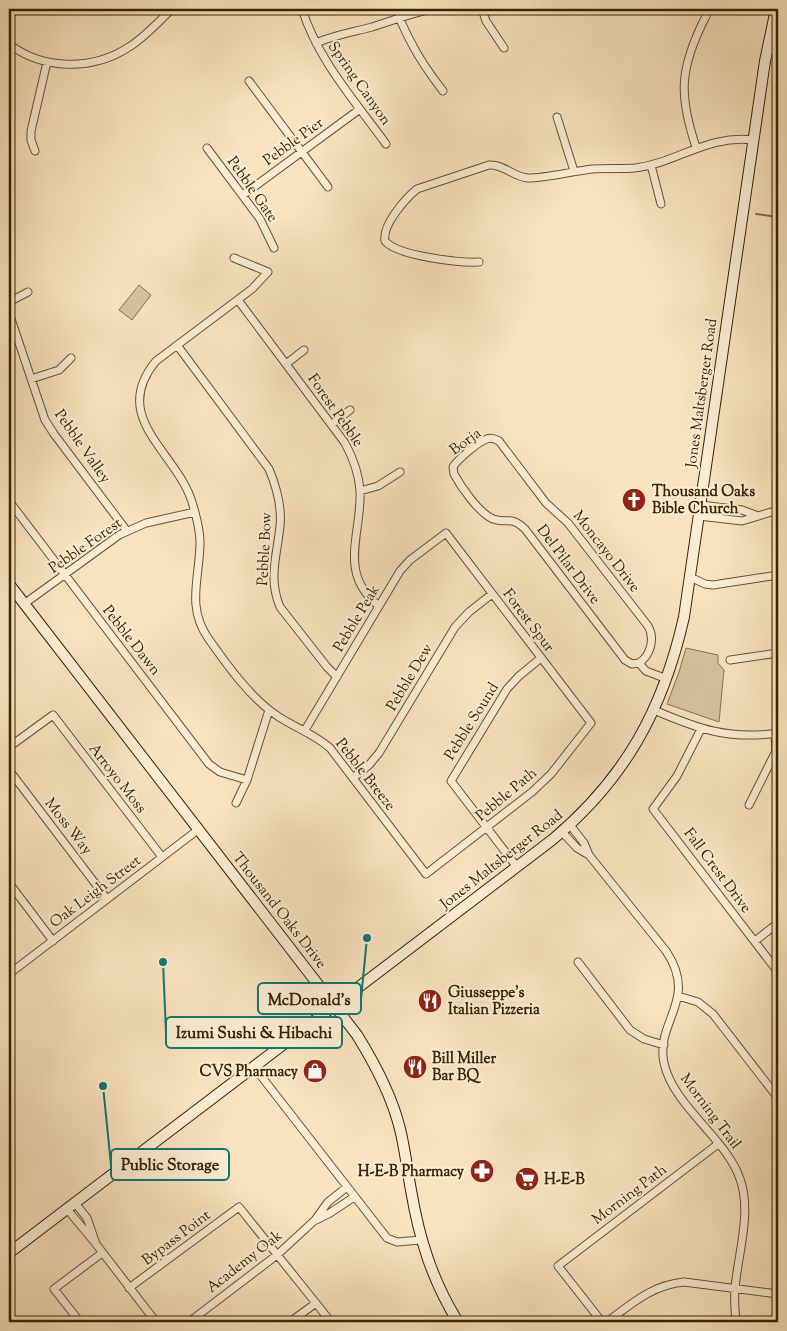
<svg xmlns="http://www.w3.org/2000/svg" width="787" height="1331" font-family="'Sorts Mill Goudy',serif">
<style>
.green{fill:#d8c29f;stroke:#887250}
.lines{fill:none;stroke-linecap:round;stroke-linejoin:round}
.stream{stroke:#846e4c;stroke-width:2}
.street-casing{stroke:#685230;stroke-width:9}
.secondary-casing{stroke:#382200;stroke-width:12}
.street{stroke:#fbedd5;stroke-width:7}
.secondary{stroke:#fbedd5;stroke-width:10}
.labels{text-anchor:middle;stroke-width:4;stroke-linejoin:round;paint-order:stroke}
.street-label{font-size:15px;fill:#382200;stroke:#fbedd5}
.poi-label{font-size:15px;font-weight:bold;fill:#382200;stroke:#fbedd5;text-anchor:start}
.leader{fill:none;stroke:#0f766e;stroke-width:2}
.callout-dot{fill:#0f766e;stroke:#fbedd5;stroke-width:2}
.callout{fill:#fbedd5;stroke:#0f766e;stroke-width:2}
.callout-label{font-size:16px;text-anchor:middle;font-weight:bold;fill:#382200}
</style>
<rect width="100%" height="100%" fill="#f9e3bf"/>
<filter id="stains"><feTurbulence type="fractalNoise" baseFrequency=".004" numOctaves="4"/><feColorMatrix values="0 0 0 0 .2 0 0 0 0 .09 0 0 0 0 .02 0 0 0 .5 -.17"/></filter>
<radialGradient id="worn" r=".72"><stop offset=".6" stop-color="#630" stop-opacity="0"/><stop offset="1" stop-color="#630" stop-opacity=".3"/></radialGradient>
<path class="green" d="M139,285L151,295L132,320L119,310Z
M686,648L718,655V663L724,670L719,722L667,704L679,672Z"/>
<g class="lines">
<path class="stream" d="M756,214L778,217"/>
<g class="street-casing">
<path id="street" d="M302,9C318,60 355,101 386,144
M482,9L486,21L504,48
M399,17C412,47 423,65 443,91
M316,43C334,35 353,32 372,27C392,21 411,13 432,9
M9,44C43,70 92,71 129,47C145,37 158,22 172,9
M249,81L328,187
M557,117L574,171
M696,147C678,94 680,67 706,16
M207,148L260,219L274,248
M35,151L31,140V131L47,62
M651,165L661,204
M243,195L360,109
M234,258L268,272L252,289L156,361C109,418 176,451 192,502C196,515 200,529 200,542C200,577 186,606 208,638C227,665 251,699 279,717C296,728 314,734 330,748L426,874L532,792L551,774L591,723L446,533L410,560L400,571L305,730
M479,262C460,263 397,256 385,241C382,225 405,199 417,189L489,165C504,164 513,177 528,178C547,178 573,171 593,169C607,168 621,169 635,168C677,163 708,134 754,140
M238,300L345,443C353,458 359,473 360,491C362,534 337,573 379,606
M9,302L28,292
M9,313L45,420L54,434L127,531
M177,345L269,469C277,488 282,506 280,526C277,556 268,578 280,607L327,667L337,677
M286,364L304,350
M31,379L59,370L71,358
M332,424L350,410
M360,491L378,486L400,472
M9,501L209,764L220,772L247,780
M701,505L742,510L758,516
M699,516L742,521L778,510
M690,577L705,584L713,585L778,575
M24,604L119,535L146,523L195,512
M730,660L778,653
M639,663L632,664L625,660L525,529C510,515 507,524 493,519C479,513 461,487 454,474L453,467C457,460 479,441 487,439C491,437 495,439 499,441L546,503L568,523L648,626C655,638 651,655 639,663L646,671L667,679
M654,710C698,729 729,740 778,733
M701,729L677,776L653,809L778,972
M9,747L53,715L162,857
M9,770L107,899
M353,778L369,765L379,753L455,627L469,612L492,594
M236,803L247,780L269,710
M749,805L776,751L775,734
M570,825L584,843L589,855L666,951C699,1000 655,1021 664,1063C673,1106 727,1139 740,1179C752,1212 738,1254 735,1288C734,1299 735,1311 736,1322
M562,832L577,848L589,855
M517,867L451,781L507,689L519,676L541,658
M9,883L53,941
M755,941L778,923
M578,962L630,1030L644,1039L664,1045
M9,974L199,829
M678,996L698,1002L713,1014L778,1098
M254,1067L387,1238L397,1242L421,1240
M75,1203L87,1218L96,1244
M67,1209L96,1244L156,1322
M316,1220L330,1213L354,1197
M129,1288L239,1207L331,1322
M80,1322L54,1289L102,1253
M189,1322L277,1255L315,1220L328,1202L347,1187
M290,1322L316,1303
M602,1322L558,1266L718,1144
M607,1322C631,1304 652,1285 684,1282L778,1294"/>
</g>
<g class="secondary-casing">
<path id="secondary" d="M9,584L357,1035C375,1064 392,1096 400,1129C405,1149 407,1169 411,1190C419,1238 432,1280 458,1322
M9,1253L552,840C625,779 663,710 684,617L765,61L776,9"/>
</g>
<use href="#street" class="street"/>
<use href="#secondary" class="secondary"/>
</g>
<defs>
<g id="church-disc" transform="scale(1.25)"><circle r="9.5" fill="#8f2418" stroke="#fbedd5"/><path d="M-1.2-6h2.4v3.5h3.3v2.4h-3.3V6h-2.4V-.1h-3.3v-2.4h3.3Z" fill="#fff"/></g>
<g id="restaurant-disc" transform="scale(1.25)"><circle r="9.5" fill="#8f2418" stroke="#fbedd5"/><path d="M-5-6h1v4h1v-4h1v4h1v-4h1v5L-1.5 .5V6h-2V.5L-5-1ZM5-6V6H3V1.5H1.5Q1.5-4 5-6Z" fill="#fff"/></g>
<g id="shop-disc" transform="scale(1.25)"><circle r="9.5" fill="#8f2418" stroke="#fbedd5"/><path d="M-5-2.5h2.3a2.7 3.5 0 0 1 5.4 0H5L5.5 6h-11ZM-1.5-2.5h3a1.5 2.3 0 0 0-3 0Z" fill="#fff"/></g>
<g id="pharmacy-disc" transform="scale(1.25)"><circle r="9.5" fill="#8f2418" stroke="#fbedd5"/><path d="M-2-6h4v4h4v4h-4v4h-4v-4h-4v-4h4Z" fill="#fff"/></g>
<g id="supermarket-disc" transform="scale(1.25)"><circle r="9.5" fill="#8f2418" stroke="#fbedd5"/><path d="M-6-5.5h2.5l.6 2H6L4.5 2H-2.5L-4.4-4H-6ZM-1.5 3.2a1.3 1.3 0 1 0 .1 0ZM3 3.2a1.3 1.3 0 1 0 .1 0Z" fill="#fff"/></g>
</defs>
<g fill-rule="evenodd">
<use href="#church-disc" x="634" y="500"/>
<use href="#restaurant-disc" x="430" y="1001"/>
<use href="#restaurant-disc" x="415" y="1067"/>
<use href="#shop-disc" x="315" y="1071"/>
<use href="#pharmacy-disc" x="482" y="1171"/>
<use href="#supermarket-disc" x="527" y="1179"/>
</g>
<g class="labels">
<g class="street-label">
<text transform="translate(360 83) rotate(55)" y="5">Spring Canyon</text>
<text transform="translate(293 141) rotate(-36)" y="5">Pebble Pier</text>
<text transform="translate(253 189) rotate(55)" y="5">Pebble Gate</text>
<text transform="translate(701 393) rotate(-82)" y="5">Jones Maltsberger Road</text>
<text transform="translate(336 410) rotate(55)" y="5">Forest Pebble</text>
<text transform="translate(465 441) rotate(-36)" y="5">Borja</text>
<text transform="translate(83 446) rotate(55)" y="5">Pebble Valley</text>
<text transform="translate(85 545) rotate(-35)" y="5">Pebble Forest</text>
<text transform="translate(264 549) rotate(-87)" y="5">Pebble Bow</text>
<text transform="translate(607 551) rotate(52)" y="5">Moncayo Drive</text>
<text transform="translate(569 564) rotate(53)" y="5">Del Pilar Drive</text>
<text transform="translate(356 618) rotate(-59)" y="5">Pebble Peak</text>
<text transform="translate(529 620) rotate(53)" y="5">Forest Spur</text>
<text transform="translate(132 640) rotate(52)" y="5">Pebble Dawn</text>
<text transform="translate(409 677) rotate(-59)" y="5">Pebble Dew</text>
<text transform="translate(471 721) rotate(-58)" y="5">Pebble Sound</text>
<text transform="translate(366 774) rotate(52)" y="5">Pebble Breeze</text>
<text transform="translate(118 778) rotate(52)" y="5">Arroyo Moss</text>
<text transform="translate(506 794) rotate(-40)" y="5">Pebble Path</text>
<text transform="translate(69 826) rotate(52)" y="5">Moss Way</text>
<text transform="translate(501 859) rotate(-38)" y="5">Jones Maltsberger Road</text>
<text transform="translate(718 870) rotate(53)" y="5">Fall Crest Drive</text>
<text transform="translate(95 891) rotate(-37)" y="5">Oak Leigh Street</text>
<text transform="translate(280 910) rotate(52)" y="5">Thousand Oaks Drive</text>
<text transform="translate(711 1111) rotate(53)" y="5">Morning Trail</text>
<text transform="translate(629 1194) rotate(-37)" y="5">Morning Path</text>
<text transform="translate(176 1237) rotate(-37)" y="5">Bypass Point</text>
<text transform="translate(244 1261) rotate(-38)" y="5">Academy Oak</text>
</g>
<g class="poi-label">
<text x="652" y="496">Thousand Oaks<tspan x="652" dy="17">Bible Church</tspan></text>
<text x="448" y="997">Giusseppe's<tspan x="448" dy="17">Italian Pizzeria</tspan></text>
<text x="432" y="1063">Bill Miller<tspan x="432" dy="17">Bar BQ</tspan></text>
<text x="298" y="1076" text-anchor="end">CVS Pharmacy</text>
<text x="464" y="1176" text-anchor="end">H-E-B Pharmacy</text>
<text x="544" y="1184">H-E-B</text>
</g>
</g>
<path class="leader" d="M367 938L361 999M163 962L166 1033M103 1086L111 1165"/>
<g class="callout-dot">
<circle cx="367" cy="938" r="5"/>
<circle cx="163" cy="962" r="5"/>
<circle cx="103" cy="1086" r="5"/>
</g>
<g class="callout">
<rect x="258" y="983" width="103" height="31" rx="5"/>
<rect x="166" y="1017" width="176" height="31" rx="5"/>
<rect x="111" y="1149" width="118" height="31" rx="5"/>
</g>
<g class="callout-label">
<text x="309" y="1005">McDonald's</text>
<text x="254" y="1038">Izumi Sushi &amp; Hibachi</text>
<text x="170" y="1170">Public Storage</text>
</g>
<rect width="787" height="1331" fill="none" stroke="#f9e3bf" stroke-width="30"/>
<rect x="10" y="10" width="767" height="1311" fill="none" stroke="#382200" stroke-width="2.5"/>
<rect x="15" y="15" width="757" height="1301" fill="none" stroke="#382200"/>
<rect width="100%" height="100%" filter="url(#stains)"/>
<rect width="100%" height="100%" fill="url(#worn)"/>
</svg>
